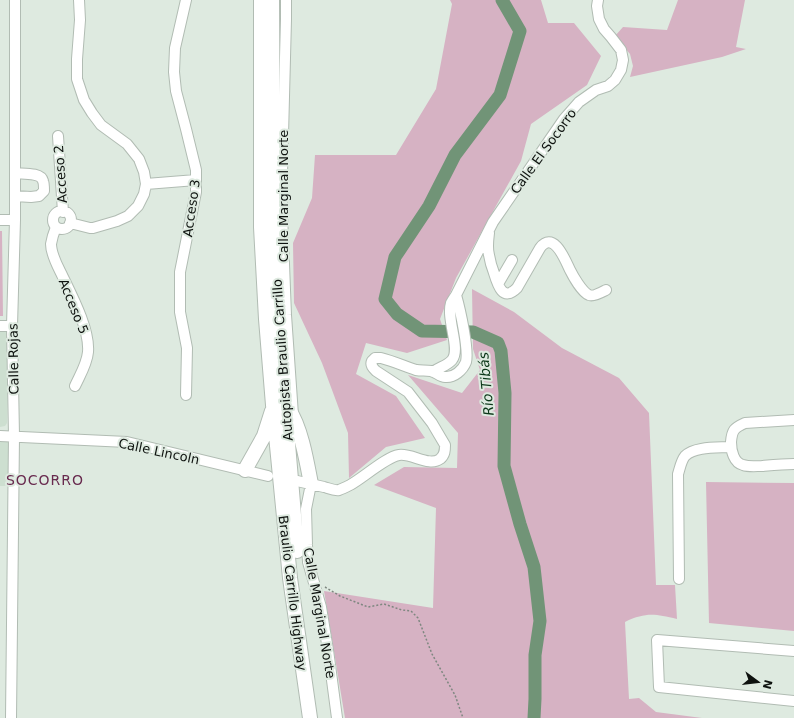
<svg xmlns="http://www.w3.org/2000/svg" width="794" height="718" font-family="'DejaVu Sans',sans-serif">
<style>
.built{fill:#cddfd0}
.green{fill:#d6b2c3}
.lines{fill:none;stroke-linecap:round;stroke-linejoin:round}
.river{stroke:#719477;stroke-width:13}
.minor-casing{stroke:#b1bcb3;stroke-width:12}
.highway-casing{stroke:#b1bcb3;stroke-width:16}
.path{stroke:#7e8780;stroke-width:1.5;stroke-dasharray:2 2;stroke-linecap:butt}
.minor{stroke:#fff;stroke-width:10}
.highway{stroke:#fff;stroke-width:14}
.labels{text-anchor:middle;stroke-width:4;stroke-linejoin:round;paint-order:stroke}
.street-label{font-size:13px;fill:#0e120f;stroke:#deeae0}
.water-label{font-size:14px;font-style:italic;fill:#0d381a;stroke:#deeae0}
.neighbourhood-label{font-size:14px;letter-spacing:1px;fill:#682a4e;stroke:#deeae0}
</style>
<rect width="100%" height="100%" fill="#deeae0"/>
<path class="built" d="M0,331H8L7,423L5,426L0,427Z
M0,440H10L9,486H0Z"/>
<path class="green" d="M450,0H541L548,23H574L601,56L587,85L531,124L521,161L456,278L440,319L447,340L407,353L366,343L356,374L396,396L425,438L386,447L349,478L348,433L322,363L294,303L293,243L312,198L315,155H396L436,89L452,4Z
M678,0H745L736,47L746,49L722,57L630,77L633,66L630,54L615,36L623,27L667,30Z
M0,231H2L3,316H0Z
M472,289L514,312L562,348L619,378L649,413L656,585H675L677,619C655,614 646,612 625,622L629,699L639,698L656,712L702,718H345L324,591L433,608L436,508L374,485L404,467L457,468L458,433L408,375L462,393L480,370L473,349Z
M706,482L794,483V631L709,623Z"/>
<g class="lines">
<path class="river" d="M502,0L520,31L500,95L455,155L429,206L395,257L385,299L397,314L422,331L473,332L498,343L501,351L505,393L504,466L520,524L534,567L540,621L535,655V699L534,718"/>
<g class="minor-casing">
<path id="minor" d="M286,0V19L282,174V213L286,315L293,415
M58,136L63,212
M15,173C22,174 41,172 43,181C44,183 44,188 44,191L39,196L31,197L15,196
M146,184L196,180
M53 220a9 9 0 1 1 18 0a9 9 0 1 1-18 0Z
M0,220H15
M70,223L90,228H93L117,221L128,216L138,206L144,194L146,184L144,172L139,159L127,144L101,125L92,113L84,100L77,79V59L80,20L79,0
M56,227C54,232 52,238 51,244C51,254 57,265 61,273C71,294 90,329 88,352C87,364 80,375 75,386
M489,233C488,241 487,248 489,255C490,261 492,268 494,273C498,286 503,302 517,288L540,248C554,230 565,260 570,270C573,276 582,292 589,295C593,297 602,292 606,290
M498,284L512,260
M0,326H12
M433,372C439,367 447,366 452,360C461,349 446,319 451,303C452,301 454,298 456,295L493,222L564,119L579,102L596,90L608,86L615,80L621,70L623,60L621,50L611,37L604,29L599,19L597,6L598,0
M186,395L187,348L180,312V272L196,192V170L186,129L176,91L174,72L175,48L186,0
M794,420L745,423C734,428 732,430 731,442C731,451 734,463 743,465C749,467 756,466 762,466C773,465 783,464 794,464
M0,436L127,442L268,476
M297,481C306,483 315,485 324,487C328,488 334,491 339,490C342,489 346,487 350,485C363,478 386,457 399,455C412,453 429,467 440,459C445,455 445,450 445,445L432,423L408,392L376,371C373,368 370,365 372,361L375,358H381C393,361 404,366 416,370C421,371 426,370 431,371C436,372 440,377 445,377C454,378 463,370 466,362C469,349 460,309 456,295
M311,484L306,509L307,545L308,562L321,607L328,650L337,718
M679,579L678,474C680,468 681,461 685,456C695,446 718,448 731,447
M794,651L657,640L659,687L794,701
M11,718L14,436L12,326L15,220V0"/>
</g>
<g class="highway-casing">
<path id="highway" d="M261,0V227L266,319L273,405L290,578L310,718
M272,0L273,179L275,268L282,372L297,551
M289,410C301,427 307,463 311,484
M245,470L264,436L272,411"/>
</g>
<path class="path" d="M325,587L340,596L368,607L384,604L402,610L411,611L418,618L432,654L455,695L463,718"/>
<use href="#minor" class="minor"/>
<use href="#highway" class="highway"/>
</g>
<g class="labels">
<g class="street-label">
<text transform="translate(543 151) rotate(-54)" y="5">Calle El Socorro</text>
<text transform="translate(60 174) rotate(-94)" y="5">Acceso 2</text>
<text transform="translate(283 196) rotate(-90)" y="5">Calle Marginal Norte</text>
<text transform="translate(191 208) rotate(-82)" y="5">Acceso 3</text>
<text transform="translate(74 306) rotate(68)" y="5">Acceso 5</text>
<text transform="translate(13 359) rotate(-91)" y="5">Calle Rojas</text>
<text transform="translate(282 360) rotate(-94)" y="5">Autopista Braulio Carrillo</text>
<text transform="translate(159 451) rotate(12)" y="5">Calle Lincoln</text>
<text transform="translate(293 593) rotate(83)" y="5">Braulio Carrillo Highway</text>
<text transform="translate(320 613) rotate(80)" y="5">Calle Marginal Norte</text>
</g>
<g class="water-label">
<text transform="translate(486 384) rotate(-95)" y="5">Río Tibás</text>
</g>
<g class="neighbourhood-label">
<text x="45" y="485">SOCORRO</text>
</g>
</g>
<g transform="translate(758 682) rotate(105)" stroke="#deeae0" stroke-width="3" paint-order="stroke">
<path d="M0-3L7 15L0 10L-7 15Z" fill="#0e120f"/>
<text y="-6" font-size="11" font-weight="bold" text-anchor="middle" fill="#0e120f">N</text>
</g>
</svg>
